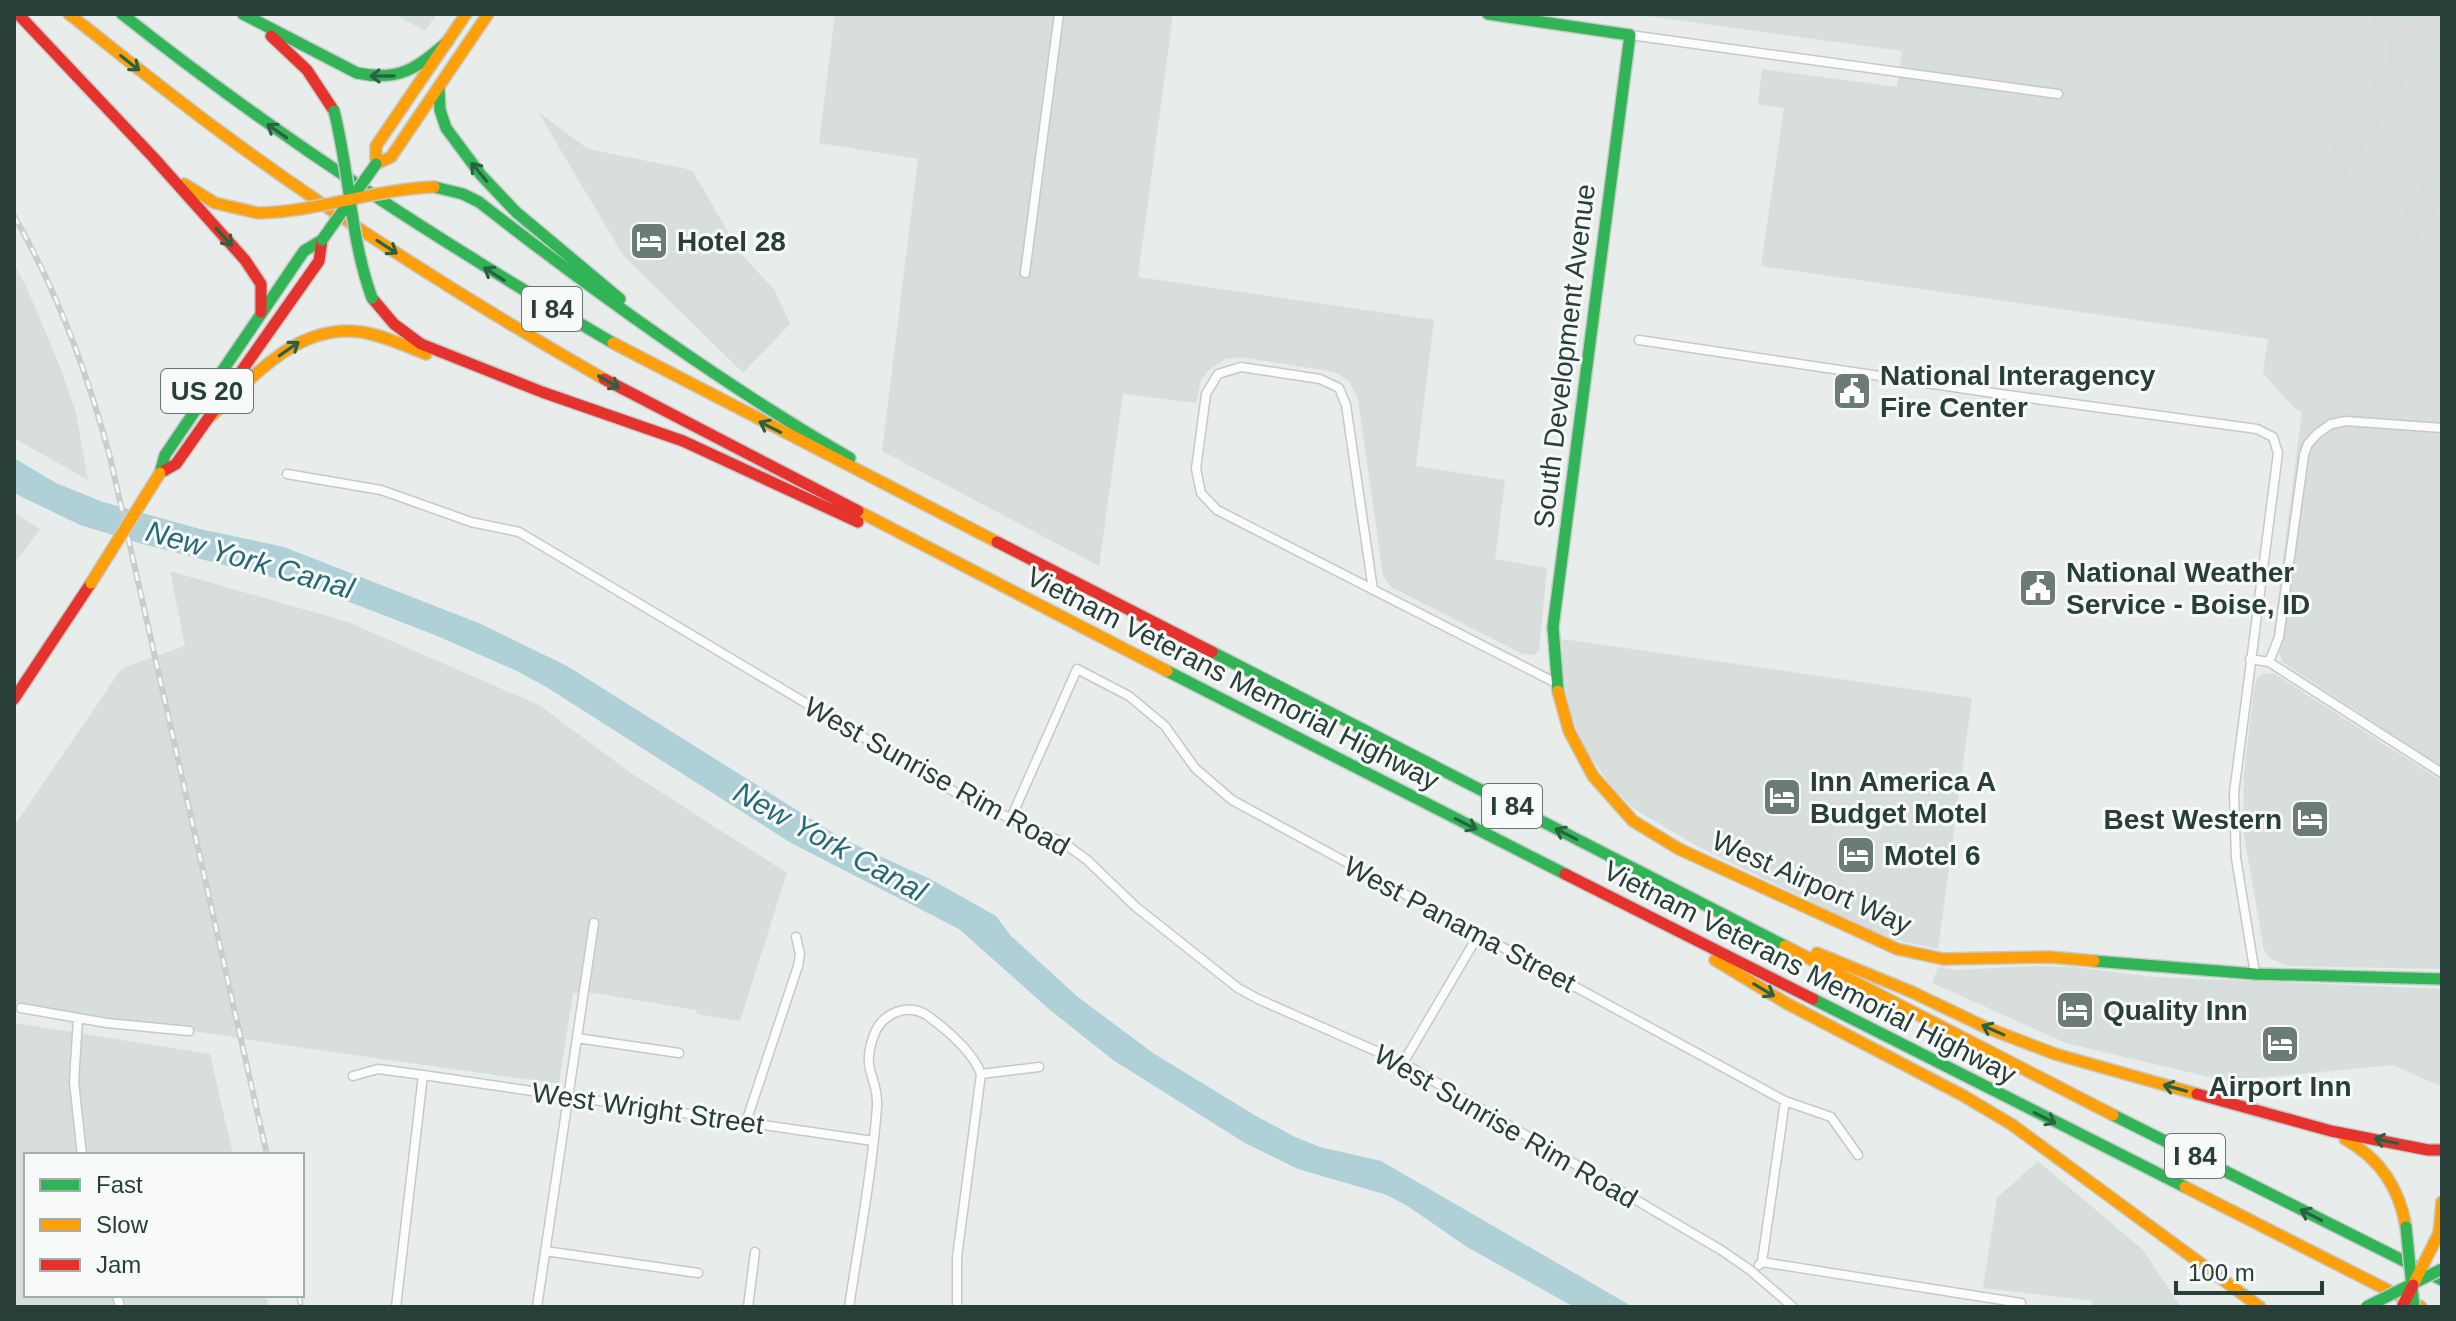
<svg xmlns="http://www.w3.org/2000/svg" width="2456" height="1321" font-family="Helvetica,sans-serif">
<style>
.built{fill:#d7dedb}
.water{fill:#aed0d6}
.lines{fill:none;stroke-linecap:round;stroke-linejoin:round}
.taxiway{stroke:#d8dddc;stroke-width:26}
.street-casing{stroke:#c5cac8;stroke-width:11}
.fast-casing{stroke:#c4cac8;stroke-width:14}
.slow-casing{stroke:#c4cac8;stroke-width:14}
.jam-casing{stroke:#c4cac8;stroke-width:14}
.street{stroke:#fcfcfc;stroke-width:8}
.fast{stroke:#30b455;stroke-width:11}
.slow{stroke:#ff9f0a;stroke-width:11}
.jam{stroke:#e5322d;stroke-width:11}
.rail-casing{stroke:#c9cdcc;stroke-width:6}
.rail{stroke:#f7faf9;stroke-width:3;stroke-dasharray:9;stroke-linecap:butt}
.fast-bridge-casing{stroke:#c4cac8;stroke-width:14;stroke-linecap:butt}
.slow-bridge-casing{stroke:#c4cac8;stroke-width:14;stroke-linecap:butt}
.jam-bridge-casing{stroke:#c4cac8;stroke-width:14;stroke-linecap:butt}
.fast-bridge{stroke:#30b455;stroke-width:11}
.slow-bridge{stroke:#ff9f0a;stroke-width:11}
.jam-bridge{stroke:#e5322d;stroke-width:11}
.oneway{stroke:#2a6241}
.labels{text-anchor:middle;stroke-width:6;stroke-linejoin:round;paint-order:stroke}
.shield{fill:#f7faf9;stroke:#657772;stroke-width:2}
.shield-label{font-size:26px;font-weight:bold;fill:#273f38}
.poi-label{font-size:28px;font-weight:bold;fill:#273f38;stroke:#f7faf9;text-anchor:start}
.street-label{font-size:28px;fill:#273f38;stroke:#f7faf9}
.water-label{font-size:30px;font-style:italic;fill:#266976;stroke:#f7faf9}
</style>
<rect width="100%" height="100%" fill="#e8edeb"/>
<path class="built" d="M394,14H437L425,31Z
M835,14H1173L1138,277L1434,320L1416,466L1505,480L1495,559L1547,568L1539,651L1535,655L1523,654L1391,587L1383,575L1358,399L1349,381L1335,372L1240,357L1225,359L1210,369L1201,380L1196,403L1123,394L1099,566L882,451L918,159L819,143Z
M1633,14H2442V767L2282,662L2274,630L2302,411L2295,409L2263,373L2268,339L1761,266L1784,108L1758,104L1762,69L1897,87L1902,51Z
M538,112L588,149L692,170L741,254L774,289L790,324L743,373L623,255Z
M14,264L26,286L59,364L76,413L88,480L14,438Z
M14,513L40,529L14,565Z
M170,571L348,622L539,705L631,773L787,873L740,1021L697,1014L696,1010L594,993H573L559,1084L276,1044L14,1003V826L122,668L185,646Z
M1562,639L1972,698L1938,949L1884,937L1695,845L1636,810L1612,787L1584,747L1571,715L1563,677Z
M2273,673L2442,781V969L2288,966L2271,959L2264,950L2243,830L2244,774L2254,688L2257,678L2264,674Z
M2036,966L2074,967L2153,977L2442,989V1087L2393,1065L2225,1081L2066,1043L1932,983L1938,967L1957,970Z
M14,1011L15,1023L210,1054L233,1155H26V1295H266L269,1307H14Z
M2038,1161L2143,1250L2181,1307H2092L2093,1301L1983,1288L1997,1198Z"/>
<path class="water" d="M14,458L56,483L103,502L200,529L284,547L481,624L567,666L843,839L932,880L996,916L1011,936L1078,997L1153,1053L1256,1116L1295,1137L1320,1147L1381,1161L1633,1307H1574L1467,1247L1409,1207L1387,1195L1298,1169L1245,1143L1113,1060L1050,1010L959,929L791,843L548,688L517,671L435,635L313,588L139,543L80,525L14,493Z"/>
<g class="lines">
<path class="taxiway" d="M2391,21L2442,54
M2331,174L2401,65C2406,46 2402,32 2387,19
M2405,235L2442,178"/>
<g class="street-casing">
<path id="street" d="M1630,35L2058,94
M1025,273L1059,14
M1639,340L2000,394L2257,429L2273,437L2278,453L2234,793L2236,858L2255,974
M287,474L381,490L471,522L519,532L960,795L1064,843L1087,860L1136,907L1238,988L1258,999L1403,1063L1721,1250L1750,1270L1793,1307
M1373,590L1346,405L1339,388L1320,379L1241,367L1218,374L1206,394L1196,469L1201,493L1217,510L1556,683
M2250,659L2269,662L2442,773
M2269,662L2279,637L2304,455L2308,444L2317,434L2331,424L2346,421L2442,428
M1011,818L1077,669L1129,696L1165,726L1195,768L1232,800L1785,1101L1831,1117L1858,1155
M21,1008L107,1023L189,1031
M78,1018L74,1082L82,1155
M577,1038L679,1053
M1403,1063L1479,934
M981,1074L1039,1067
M353,1076L378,1069L423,1075L873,1141
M746,1122L798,966L800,954L796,937
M545,1251L698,1273
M1762,1262L2021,1303L2020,1307
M1759,1265L1762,1262L1785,1101
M117,1295L120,1307
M396,1307L423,1075
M537,1307L594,923
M748,1307L755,1252
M849,1307C859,1241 872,1173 877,1107C879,1077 860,1072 874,1035C882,1013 908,1002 928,1016C947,1030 973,1052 981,1074L957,1257V1307"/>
</g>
<g class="fast-casing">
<path id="fast" d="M122,14C277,137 442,243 613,343
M243,14L357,73C399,82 418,68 448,41
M1488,14L1630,35L1553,627L1558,691
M439,89L440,110L446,128L481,175L516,212L620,299
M434,187L463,194L479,202C597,294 720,383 850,458
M160,473L165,455L304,251L322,240
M1212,652L1785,946
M1167,671L1565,874
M2094,961L2255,974L2442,979
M1813,999L2185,1187
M2113,1115L2442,1280"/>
</g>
<g class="slow-casing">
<path id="slow" d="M69,14C120,54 170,95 222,133C344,223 473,304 604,379
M466,14L376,146V164L391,157L488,14
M184,184L215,203L258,213
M613,343L997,542
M209,418C252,379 296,323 361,332C383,335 405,346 426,354
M858,511L1167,671
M1558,691L1569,731L1593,776L1633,821L1679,849L1897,949L1943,959L2050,957L2094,961
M1785,946L2113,1115
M1817,953L1912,992L1987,1028L2055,1054L2197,1094
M1715,960L1786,1003L1962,1095L2011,1124L2260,1307
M2345,1139C2380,1159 2399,1187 2406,1227
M2185,1187L2421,1307
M2439,1233L2442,1202"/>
</g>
<g class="jam-casing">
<path id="jam" d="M18,14L153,157L245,260L261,284V312
M271,36L307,70L334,111
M372,298L394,324L421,344L542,392L683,441L858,522
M604,379L858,511
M160,473L176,464L319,261L322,240
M997,542L1212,652
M14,699L91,583
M1565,874L1813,999
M2197,1094L2331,1131L2428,1150H2442"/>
</g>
<use href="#street" class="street"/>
<use href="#fast" class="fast"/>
<use href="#slow" class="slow"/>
<use href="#jam" class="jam"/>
<g class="rail-casing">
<path id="rail" d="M14,216C58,292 87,372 110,457L267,1155
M299,1295L301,1307"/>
</g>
<use href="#rail" class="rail"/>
<g class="fast-bridge-casing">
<path id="fast-bridge" d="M334,111C350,173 350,238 372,298
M349,202L376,164
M322,240L349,202
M2406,1227L2414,1307
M2366,1307L2442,1269"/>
</g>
<g class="slow-bridge-casing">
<path id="slow-bridge" d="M258,213C318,212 374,189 434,187
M91,583L160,473
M2413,1285L2439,1233"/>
</g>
<g class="jam-bridge-casing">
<path id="jam-bridge" d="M2402,1307L2413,1285"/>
</g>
<use href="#fast-bridge" class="fast-bridge"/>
<use href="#slow-bridge" class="slow-bridge"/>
<use href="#jam-bridge" class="jam-bridge"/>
</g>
<defs><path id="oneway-shaft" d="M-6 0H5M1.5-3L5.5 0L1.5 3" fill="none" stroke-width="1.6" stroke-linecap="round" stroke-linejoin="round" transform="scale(2)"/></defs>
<g class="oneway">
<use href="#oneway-shaft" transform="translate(130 63) rotate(38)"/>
<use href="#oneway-shaft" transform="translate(382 76) rotate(179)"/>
<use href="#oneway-shaft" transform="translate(277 131) rotate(-145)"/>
<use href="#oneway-shaft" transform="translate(479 172) rotate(-130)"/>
<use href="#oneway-shaft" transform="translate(224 237) rotate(48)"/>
<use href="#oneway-shaft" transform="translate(387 247) rotate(33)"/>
<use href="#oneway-shaft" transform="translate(494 274) rotate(-148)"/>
<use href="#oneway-shaft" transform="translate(289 349) rotate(-35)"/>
<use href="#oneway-shaft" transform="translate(609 382) rotate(30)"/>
<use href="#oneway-shaft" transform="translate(770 427) rotate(-153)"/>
<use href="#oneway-shaft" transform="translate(1466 824) rotate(27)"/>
<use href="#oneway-shaft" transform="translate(1566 834) rotate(-153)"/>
<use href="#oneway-shaft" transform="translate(1764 990) rotate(31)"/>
<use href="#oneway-shaft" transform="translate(1993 1030) rotate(-156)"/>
<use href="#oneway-shaft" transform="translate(2175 1088) rotate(-165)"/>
<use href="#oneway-shaft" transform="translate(2045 1118) rotate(27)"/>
<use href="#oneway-shaft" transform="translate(2386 1141) rotate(-168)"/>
<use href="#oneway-shaft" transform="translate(2311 1215) rotate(-153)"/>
</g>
<defs>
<g id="hotel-square" transform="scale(2)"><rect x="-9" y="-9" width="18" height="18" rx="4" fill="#6b7c77" stroke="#f7faf9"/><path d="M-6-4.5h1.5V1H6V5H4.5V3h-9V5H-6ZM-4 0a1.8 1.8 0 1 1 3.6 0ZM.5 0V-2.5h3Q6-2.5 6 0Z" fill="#fff"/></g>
<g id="civic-square" transform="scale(2)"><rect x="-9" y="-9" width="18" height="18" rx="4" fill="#6b7c77" stroke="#f7faf9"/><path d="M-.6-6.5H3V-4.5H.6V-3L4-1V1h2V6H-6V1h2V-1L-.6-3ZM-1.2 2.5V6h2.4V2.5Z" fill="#fff"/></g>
</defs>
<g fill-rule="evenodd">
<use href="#hotel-square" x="649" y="241"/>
<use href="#civic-square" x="1852" y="391"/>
<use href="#civic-square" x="2038" y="588"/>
<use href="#hotel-square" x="1782" y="797"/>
<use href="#hotel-square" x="2310" y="819"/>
<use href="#hotel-square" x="1856" y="855"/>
<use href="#hotel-square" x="2075" y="1010"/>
<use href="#hotel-square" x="2280" y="1044"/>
</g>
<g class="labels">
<g class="shield">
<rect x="522" y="287" width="60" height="44" rx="6"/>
<rect x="161" y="369" width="92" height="44" rx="6"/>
<rect x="1482" y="784" width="60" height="44" rx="6"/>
<rect x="2165" y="1134" width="60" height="44" rx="6"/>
</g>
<g class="shield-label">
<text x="552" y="318">I 84</text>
<text x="207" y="400">US 20</text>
<text x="1512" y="815">I 84</text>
<text x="2195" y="1165">I 84</text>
</g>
<g class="poi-label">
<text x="677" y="251">Hotel 28</text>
<text x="1880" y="385">National Interagency<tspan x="1880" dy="32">Fire Center</tspan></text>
<text x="2066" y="582">National Weather<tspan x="2066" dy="32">Service - Boise, ID</tspan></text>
<text x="1810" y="791">Inn America A<tspan x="1810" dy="32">Budget Motel</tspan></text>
<text x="2282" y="829" text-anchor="end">Best Western</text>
<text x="1884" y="865">Motel 6</text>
<text x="2103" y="1020">Quality Inn</text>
<text x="2280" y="1096" text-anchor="middle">Airport Inn</text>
</g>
<g class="street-label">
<text transform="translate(1564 356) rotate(-83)" y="10">South Development Avenue</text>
<text transform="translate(1233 678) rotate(27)" y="10">Vietnam Veterans Memorial Highway</text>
<text transform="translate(937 776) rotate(29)" y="10">West Sunrise Rim Road</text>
<text transform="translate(1812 882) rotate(24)" y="10">West Airport Way</text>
<text transform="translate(1460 924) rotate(28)" y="10">West Panama Street</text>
<text transform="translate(1810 972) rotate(27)" y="10">Vietnam Veterans Memorial Highway</text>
<text transform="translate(648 1108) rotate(8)" y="10">West Wright Street</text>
<text transform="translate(1506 1126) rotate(30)" y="10">West Sunrise Rim Road</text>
</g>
<g class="water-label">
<text transform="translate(250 560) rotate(16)" y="10">New York Canal</text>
<text transform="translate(830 842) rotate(29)" y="10">New York Canal</text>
</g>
</g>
<rect width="2456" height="1321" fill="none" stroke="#273f38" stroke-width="32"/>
<rect x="24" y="1153" width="280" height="144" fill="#f7faf9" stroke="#a4afac" stroke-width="2"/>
<rect x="40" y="1179" width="40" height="12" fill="#30b455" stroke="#a4afac" stroke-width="2"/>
<text x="96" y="1193" font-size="24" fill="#273f38">Fast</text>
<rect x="40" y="1219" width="40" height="12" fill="#ff9f0a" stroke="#a4afac" stroke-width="2"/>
<text x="96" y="1233" font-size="24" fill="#273f38">Slow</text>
<rect x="40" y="1259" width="40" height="12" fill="#e5322d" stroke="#a4afac" stroke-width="2"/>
<text x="96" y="1273" font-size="24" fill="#273f38">Jam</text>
<path d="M2176 1281v12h146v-12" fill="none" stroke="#273f38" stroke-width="4"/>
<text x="2188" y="1281" font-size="24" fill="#273f38" stroke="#f7faf9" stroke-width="6" paint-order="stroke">100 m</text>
</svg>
